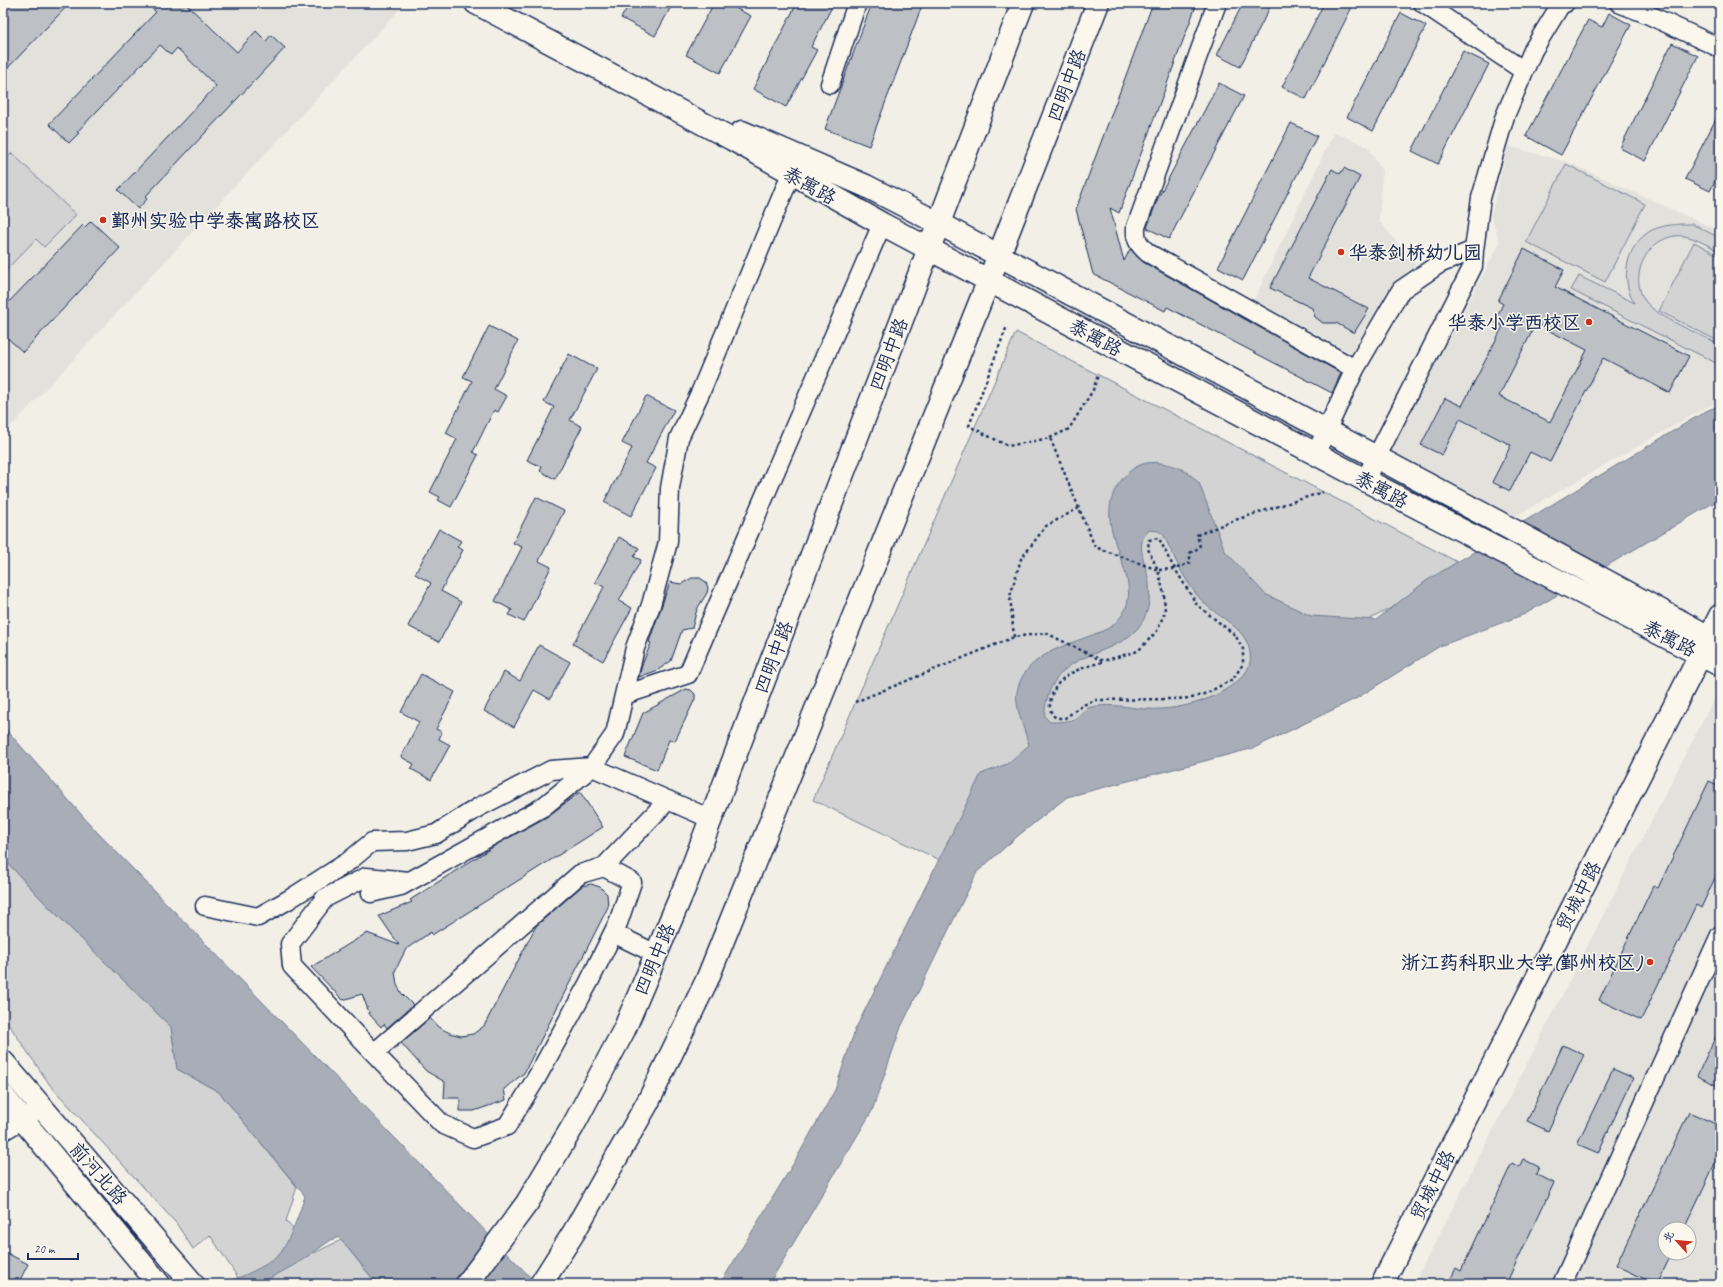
<svg xmlns="http://www.w3.org/2000/svg" width="1723" height="1287" font-family="Caveat,'LXGW WenKai TC',sans-serif">
<style>
.built{fill:#e2e1dc;fill-rule:evenodd}
.green{fill:#d2d3d2;stroke:#768198}
.water{fill:#a9adb7;stroke:#707b93;fill-rule:evenodd}
.building{fill:#bdc0c4;stroke:#1b2f5e;fill-rule:evenodd}
.lines{fill:none;stroke-linecap:round;stroke-linejoin:round}
.minor-casing{stroke:#1b2f5e;stroke-width:21}
.major-casing{stroke:#1b2f5e;stroke-width:25}
.path{stroke:#1b2f5e;stroke-width:2.5;stroke-dasharray:3 3;stroke-linecap:butt}
.minor{stroke:#fbf7ec;stroke-width:18}
.major{stroke:#fbf7ec;stroke-width:22}
.poi-dot{fill:#c8321e;stroke:#fbf7ec;stroke-width:1.5}
.labels{text-anchor:middle;stroke-width:3;stroke-linejoin:round;paint-order:stroke}
.street-label{font-size:19px;fill:#1b2f5e;stroke:#fbf7ec}
.poi-label{font-size:19px;font-weight:bold;fill:#1b2f5e;stroke:#fbf7ec;text-anchor:start}
</style>
<rect width="100%" height="100%" fill="#f2efe6"/>
<filter id="ink" filterUnits="userSpaceOnUse"><feTurbulence type="fractalNoise" baseFrequency=".025" numOctaves="2"/><feDisplacementMap in="SourceGraphic" scale="8" xChannelSelector="R" yChannelSelector="G"/><feConvolveMatrix kernelMatrix="1 2 1 2 8 2 1 2 1" color-interpolation-filters="sRGB"/></filter>
<g filter="url(#ink)">
<path class="built" d="M3,3H400L404,5L3,435Z
M1334,132L1368,147L1382,171L1379,221L1416,265L1393,283L1351,353L1254,300Z
M1508,146L1567,162L1720,231V401L1705,408L1512,518L1389,451L1500,243L1491,216Z
M1717,693L1720,695V1284H1414ZM1665,1229H1689V1253H1665Z"/>
<path class="green" d="M12,153L76,215L44,247L36,239L3,273V162Z
M1566,164L1645,204L1605,282L1526,242Z
M1680,224H1692L1720,238V252C1709,246 1696,238 1684,236C1650,232 1626,275 1646,302C1657,317 1702,335 1720,345V365L1571,290L1579,276L1635,303C1619,280 1626,244 1652,230C1661,226 1670,225 1680,224Z
M1694,242L1720,256V342L1659,311Z
M1016,332L1467,567L1227,696L944,862L813,800Z
M3,858L45,903L171,1027L177,1069L219,1092L297,1187L286,1221L314,1253L341,1240L377,1284H242L210,1235L193,1249L176,1223L50,1085L3,1016Z"/>
<path class="water" d="M1720,405V499L1525,614L1440,646L1357,698L1254,748L1067,797L1019,835L977,872L901,1027L872,1111L769,1284H720L795,1161L835,1090L855,1030L981,774L1007,764L1029,745C1025,731 1014,705 1017,692C1023,658 1060,647 1087,637C1102,631 1113,629 1122,615C1149,575 1081,524 1125,476C1135,465 1146,461 1160,463C1177,465 1188,471 1199,483L1225,551L1265,594L1311,616L1376,620L1426,581L1706,411ZM1150,530L1158,531L1163,534C1175,558 1185,584 1205,604C1219,617 1244,628 1249,648C1253,663 1248,673 1236,682C1211,703 1169,713 1136,708C1121,706 1107,704 1091,707C1084,709 1080,715 1074,719C1068,722 1056,722 1050,722L1045,717C1044,707 1047,699 1050,690C1067,650 1112,657 1137,629C1148,617 1151,600 1149,584C1148,567 1132,542 1150,530Z
M3,726L96,831L537,1284H377L339,1237L331,1240L298,1263L259,1284H224C242,1276 264,1268 279,1255C288,1245 301,1209 305,1196L219,1092L177,1069L171,1027L45,903L3,858Z"/>
<path class="building" d="M3,3H70L3,73Z
M146,3H185L237,52L256,31L266,41L271,35L285,48L145,197L147,199L138,209L118,190L216,86L177,48L171,55L160,45L77,132L79,133L69,143L49,124L156,12Z
M630,3H673L655,36L621,18Z
M714,3H726L751,16L720,73L686,55Z
M797,3H834L811,47L817,50L786,107L753,89Z
M872,3H923L869,146L825,129Z
M1153,3H1197L1119,213L1110,208L1124,261L1130,249L1143,262L1341,373L1332,393L1167,307L1165,311L1093,274L1076,209Z
M1243,3H1272L1240,67L1217,55Z
M1324,3H1354L1306,99L1282,87Z
M1401,13L1426,26L1373,131L1347,117Z
M1609,13L1631,25L1561,155L1526,136L1588,20L1602,27Z
M1672,43L1698,56L1645,161L1620,148Z
M1463,51L1489,64L1438,164L1412,151Z
M1219,83L1244,96L1169,239L1147,228L1158,198Z
M1720,111V171L1710,191L1685,179Z
M1291,123L1317,136L1243,280L1218,267Z
M1344,168L1360,177L1308,278L1369,309L1354,333L1336,323H1323L1315,317L1312,308L1270,288L1332,169L1340,174Z
M91,221L120,248L23,352L3,334V308L83,225L85,227Z
M1524,249L1564,270L1555,287L1689,356L1670,393L1603,358L1550,462L1530,452L1510,491L1492,482L1511,445L1460,419L1442,455L1421,445L1445,398L1462,406L1503,326L1494,322L1503,304L1498,301ZM1536,324L1587,350L1550,422L1499,396Z
M489,326L518,341L494,389L507,396L498,412L494,410L473,452L478,455L451,507L438,500L440,497L430,492L457,439L446,433L472,381L463,377Z
M569,354L597,369L570,420L582,427L555,479L540,471L542,467L527,460L554,407L544,402Z
M646,396L674,410L646,463L656,468L631,516L604,502L632,448L622,443Z
M536,497L564,511L539,561L551,567L524,622L509,615L512,610L495,601L522,547L513,543Z
M439,529L461,541L457,547L463,550L441,591L461,602L439,642L408,626L431,583L415,574Z
M619,537L639,548L634,557L641,560L619,601L632,608L603,661L573,644L604,587L595,582Z
M692,578H700L706,582L708,588L707,593L697,609L692,628L682,630L671,661L658,670L639,677L642,665L651,643L649,642L670,582L681,584Z
M539,645L570,662L550,699L534,690L514,727L484,711L504,672L520,681Z
M421,674L455,692L436,729L442,732L439,739L450,745L431,780L411,769L414,764L401,757L419,722L401,712Z
M686,689L691,690L695,694V699L675,741L669,740L657,770L625,757L643,713Z
M1709,781L1720,786V867L1701,908L1696,905L1641,1020L1599,1000L1653,886L1658,888Z
M580,792L603,827L432,935L431,932L406,949L395,971L397,985L402,994L413,1005L387,1028L384,1024L381,1027L370,1015L362,994L343,1000L311,967L367,933L399,945L379,916L412,902L410,900L496,845L548,816Z
M591,884L600,887L607,894L608,907L524,1073L504,1089L506,1100L474,1111H460V1098H444L445,1082L426,1071L401,1043L430,1018L438,1027L450,1033L461,1036L473,1034L484,1026L536,926L582,886Z
M1720,1027V1087L1697,1076Z
M1563,1045L1584,1055L1548,1131L1527,1121Z
M1613,1069L1633,1078L1598,1153L1577,1144Z
M1689,1112L1720,1126V1153L1684,1229H1665V1253H1672L1657,1284H1655L1616,1265Z
M1523,1159L1539,1167L1536,1174L1554,1183L1506,1284H1448L1456,1268L1461,1271L1512,1163L1519,1167Z
M3,1251L28,1264L18,1284H3Z"/>
<g class="lines">
<g class="minor-casing">
<path id="minor" d="M1217,3L1136,227C1135,240 1139,245 1148,253L1355,369L1401,290L1439,264L1474,250L1473,266L1365,480
M1423,3L1524,71
M1619,3L1647,14L1720,48
M830,84L857,3
M1474,250L1481,198L1505,116L1533,50L1561,4L1565,3
M1316,453L1355,369
M624,695L688,674L882,224
M604,867L668,800
M371,893L401,886L543,807L592,767L615,734L635,648L651,605L668,542L670,488L679,438L701,391L791,174
M205,906L258,917L288,900L349,861L372,842L407,841L436,834L479,807L551,770L592,767L711,819
M613,933L656,954
M374,1053L580,874L604,867L632,882L618,923L589,982L537,1077L507,1126L473,1138L442,1124L374,1053L292,966L290,944L325,898L366,877L409,881
M3,1131L33,1113
M1562,1284L1720,935"/>
</g>
<g class="major-casing">
<path id="major" d="M476,3L732,139L882,224L1365,480L1720,665
M742,132L866,186L938,223L1498,522L1720,643
M3,1062L193,1284
M3,1096L159,1284
M467,1284L527,1203L573,1126L624,1030L686,884L1023,3
M541,1284L574,1232L648,1102L707,980L999,255L1098,3
M1382,1284L1720,616"/>
</g>
<path class="path" d="M1050,438L1069,429L1093,390L1098,375
M1014,637L1010,596L1021,559L1046,526L1079,508
M1102,662C1080,669 1058,673 1051,698C1049,707 1049,712 1056,718H1065L1083,705L1096,700L1173,699L1192,698L1207,693L1233,679L1243,664V649L1235,635L1197,605L1169,559L1161,542L1158,538L1149,540L1148,549L1158,570L1175,569L1190,563V553L1200,547L1197,535L1232,521L1323,492
M855,702L1014,637L1046,633L1103,661L1138,651L1157,631L1165,612L1164,594L1158,570L1095,547L1050,438L1008,446L969,426L1007,326"/>
<use href="#minor" class="minor"/>
<use href="#major" class="major"/>
</g>
</g>
<g class="poi-dot">
<circle cx="103" cy="220" r="4"/>
<circle cx="1341" cy="252" r="4"/>
<circle cx="1589" cy="322" r="4"/>
<circle cx="1650" cy="962" r="4"/>
</g>
<g class="labels">
<g class="street-label">
<text transform="translate(1066 85) rotate(-69)" y="7">四明中路</text>
<text transform="translate(810 185) rotate(29)" y="7">泰寓路</text>
<text transform="translate(1096 337) rotate(28)" y="7">泰寓路</text>
<text transform="translate(888 354) rotate(-69)" y="7">四明中路</text>
<text transform="translate(1382 489) rotate(28)" y="7">泰寓路</text>
<text transform="translate(1670 638) rotate(27)" y="7">泰寓路</text>
<text transform="translate(773 657) rotate(-69)" y="7">四明中路</text>
<text transform="translate(1578 896) rotate(-63)" y="7">贸城中路</text>
<text transform="translate(654 959) rotate(-67)" y="7">四明中路</text>
<text transform="translate(99 1173) rotate(49)" y="7">前河北路</text>
<text transform="translate(1432 1185) rotate(-63)" y="7">贸城中路</text>
</g>
<g class="poi-label">
<text x="111" y="227">鄞州实验中学泰寓路校区</text>
<text x="1349" y="259">华泰剑桥幼儿园</text>
<text x="1581" y="329" text-anchor="end">华泰小学西校区</text>
<text x="1642" y="969" text-anchor="end">浙江药科职业大学(鄞州校区)</text>
</g>
</g>
<rect width="1723" height="1287" fill="none" stroke="#fbf7ec" stroke-width="16"/>
<rect x="8" y="8" width="1707" height="1271" fill="none" stroke="#1b2f5e" stroke-width="1.5" filter="url(#ink)"/>
<g transform="translate(1677 1241) rotate(297)"><circle r="19" fill="#fbf7ec" stroke="#a1a7b3"/>
<path d="M0-3L7 15L0 10L-7 15Z" fill="#c8321e"/>
<text y="-6" font-size="11" font-weight="bold" text-anchor="middle" fill="#1b2f5e">北</text>
</g>
<path d="M28 1253v6h50v-6" fill="none" stroke="#1b2f5e" stroke-width="2"/>
<text x="34" y="1253" font-size="12" fill="#1b2f5e" stroke="#fbf7ec" stroke-width="3" paint-order="stroke">20 m</text>
</svg>
